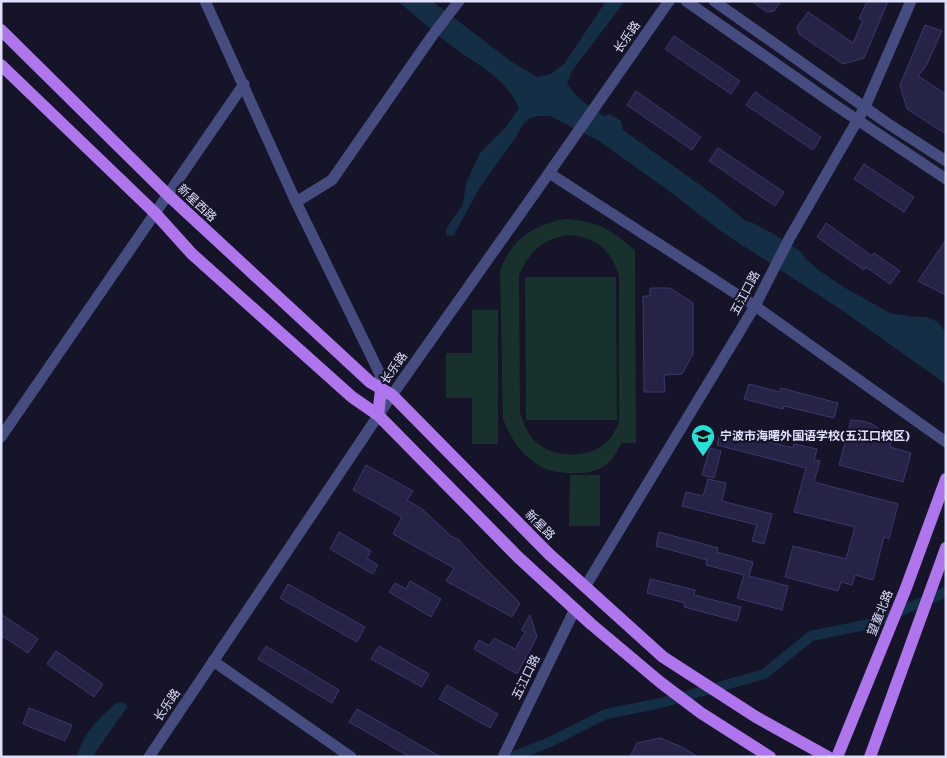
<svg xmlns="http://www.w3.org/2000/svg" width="947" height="758" font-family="Commissioner,'Noto Sans SC',sans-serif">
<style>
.green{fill:#18312d;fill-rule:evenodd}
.water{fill:#142e45}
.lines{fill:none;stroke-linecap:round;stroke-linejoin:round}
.canal{stroke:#142e45;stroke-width:10}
.building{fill:#252346;stroke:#3b386f}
.minor{stroke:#454c80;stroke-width:11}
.major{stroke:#ae75ec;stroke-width:12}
.labels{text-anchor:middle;stroke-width:4.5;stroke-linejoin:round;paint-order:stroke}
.street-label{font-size:12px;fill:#dfe0fb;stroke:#151428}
.poi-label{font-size:12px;font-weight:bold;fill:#dfe0fb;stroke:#151428;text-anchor:start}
</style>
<rect width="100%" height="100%" fill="#151428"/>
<path class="green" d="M566,219C600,222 609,229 635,250L636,443H621C611,469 593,475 566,473C557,472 548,471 540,466C521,455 511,439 503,419L500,272C510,240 534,224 566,219ZM567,235C595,236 611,249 619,276V423C615,431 611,439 603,445C582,461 543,457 529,434C525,427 522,419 520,412L519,275C530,251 541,240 567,235Z
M525,277H616L617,420H526Z
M472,310H498V444H472V398H446V353H472Z
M570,475H600V526H569Z"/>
<path class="water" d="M397,1H432L512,62L537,77L551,74L564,64L606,1H625L572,71L567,83C576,99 589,106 604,116L610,114L621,121L623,130L714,195L746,221L753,223L772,233L800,251L806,259L820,271L842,286L890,313L916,317H927L938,322L946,333V384L840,309L722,232L665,188L599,141L550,116H537L529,119L523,124L516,137L480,187L454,235L446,236V229L463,204L466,183L480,153L504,129L519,108C504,74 472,63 445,41C429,28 414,14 397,1Z
M123,702L127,706L126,709L92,757H76C79,751 81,744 84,739C91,726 105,713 116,703Z"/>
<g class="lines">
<path class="canal" d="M512,757L550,742L606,714L661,703L764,674L811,636L870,624L946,592"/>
</g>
<path class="building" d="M751,1H781L774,11L767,12Z
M867,1H888L864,58L843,64L799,34L797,27L808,12L853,43L863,20L859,19Z
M925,25L942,31L926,66L918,76L946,94V134L907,109L900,85Z
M674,36L740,81L731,94L665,49Z
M636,91L701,137L692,150L627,105Z
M755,92L821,137L813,150L746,105Z
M718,148L784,192L775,206L709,161Z
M864,164L914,197L904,212L854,179Z
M826,223L872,256L874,253L900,271L890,284L866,267L864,270L817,237Z
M946,240V295L918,281Z
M650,288H670L693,303V354L682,374L664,375L665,392H644L643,296H650Z
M749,384L780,392L781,388L838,403L834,418L784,406L783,409L744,399Z
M851,420L863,421L872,424L888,435L892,441L890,447L911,453L903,482L839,465Z
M721,429L793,448L794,444L817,449L814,460L820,461L814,482L898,504L889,539L884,537L873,580L855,575L852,585L841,582L838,591L785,577L793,546L846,559L855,527L794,512L806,468L717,445Z
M710,448L721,451L714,478L702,475Z
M366,465L413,491L407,500L422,509L451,536L459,540L474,557L520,603L512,617L446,581L454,568L393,534L402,517L353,490Z
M708,479L726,483L722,501L772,514L764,544L752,541L757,525L682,506L686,492L703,496Z
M339,532L371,551L367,558L378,565L373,574L330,549Z
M659,532L718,548L717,552L753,562L749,576L788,586L782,610L737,598L744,575L706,565L707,560L656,546Z
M650,579L695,590L694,595L741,607L737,621L684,607L685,603L647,593Z
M410,581L441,599L431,617L389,592L395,583L406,589Z
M288,584L365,627L357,642L280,598Z
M1,614L38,639L28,653L1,635Z
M530,615L537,637L517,674L474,649L479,640L489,646L494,638L515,649L525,632L521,630Z
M266,646L339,690L332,703L258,659Z
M379,646L429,674L422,687L371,659Z
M56,651L103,684L94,697L47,664Z
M447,685L498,714L490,728L439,699Z
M29,708L72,725L65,741L23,724Z
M357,709L441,757H410L349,722Z
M660,738L682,747L698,757H630L637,743Z"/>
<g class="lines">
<path class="minor" d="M205,1L296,202L380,374L381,390
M686,1L835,105L946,179
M714,1L887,123L946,161
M549,173L755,306L946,442
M296,202L332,180L432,36L459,1
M1,437L244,84
M585,587L755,306L789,239L865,107L911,1
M213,661L351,757
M149,757L392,395L549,173L669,1
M503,757L575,609"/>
<path class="major" d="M1,30L168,195L370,382L392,395L549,554L663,657L756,717L828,757
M1,65L155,213L192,254L352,397L378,415
M381,390L378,415L519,558L591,624L660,682L701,713L770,757
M837,757L906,588L946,479
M870,757L946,548"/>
</g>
<defs>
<g id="school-pin" transform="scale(1.25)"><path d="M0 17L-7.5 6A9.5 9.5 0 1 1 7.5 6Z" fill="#25e1d9" stroke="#151428"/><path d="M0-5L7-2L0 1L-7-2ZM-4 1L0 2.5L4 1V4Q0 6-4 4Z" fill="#111"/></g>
</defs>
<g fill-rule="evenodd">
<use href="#school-pin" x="703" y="436"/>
</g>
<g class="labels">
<g class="street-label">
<text transform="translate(627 37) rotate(-55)" y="4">长乐路</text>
<text transform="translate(197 203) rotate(43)" y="4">新星西路</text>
<text transform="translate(745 293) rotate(-62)" y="4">五江口路</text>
<text transform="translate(394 368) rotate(-55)" y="4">长乐路</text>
<text transform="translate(540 525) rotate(45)" y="4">新星路</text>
<text transform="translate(880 613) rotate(-68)" y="4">望童北路</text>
<text transform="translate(526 677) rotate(-64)" y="4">五江口路</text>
<text transform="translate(167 705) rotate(-56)" y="4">长乐路</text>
</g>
<g class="poi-label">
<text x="720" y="440">宁波市海曙外国语学校(五江口校区)</text>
</g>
</g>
<rect width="947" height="758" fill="none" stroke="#dfe0fb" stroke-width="5"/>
</svg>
